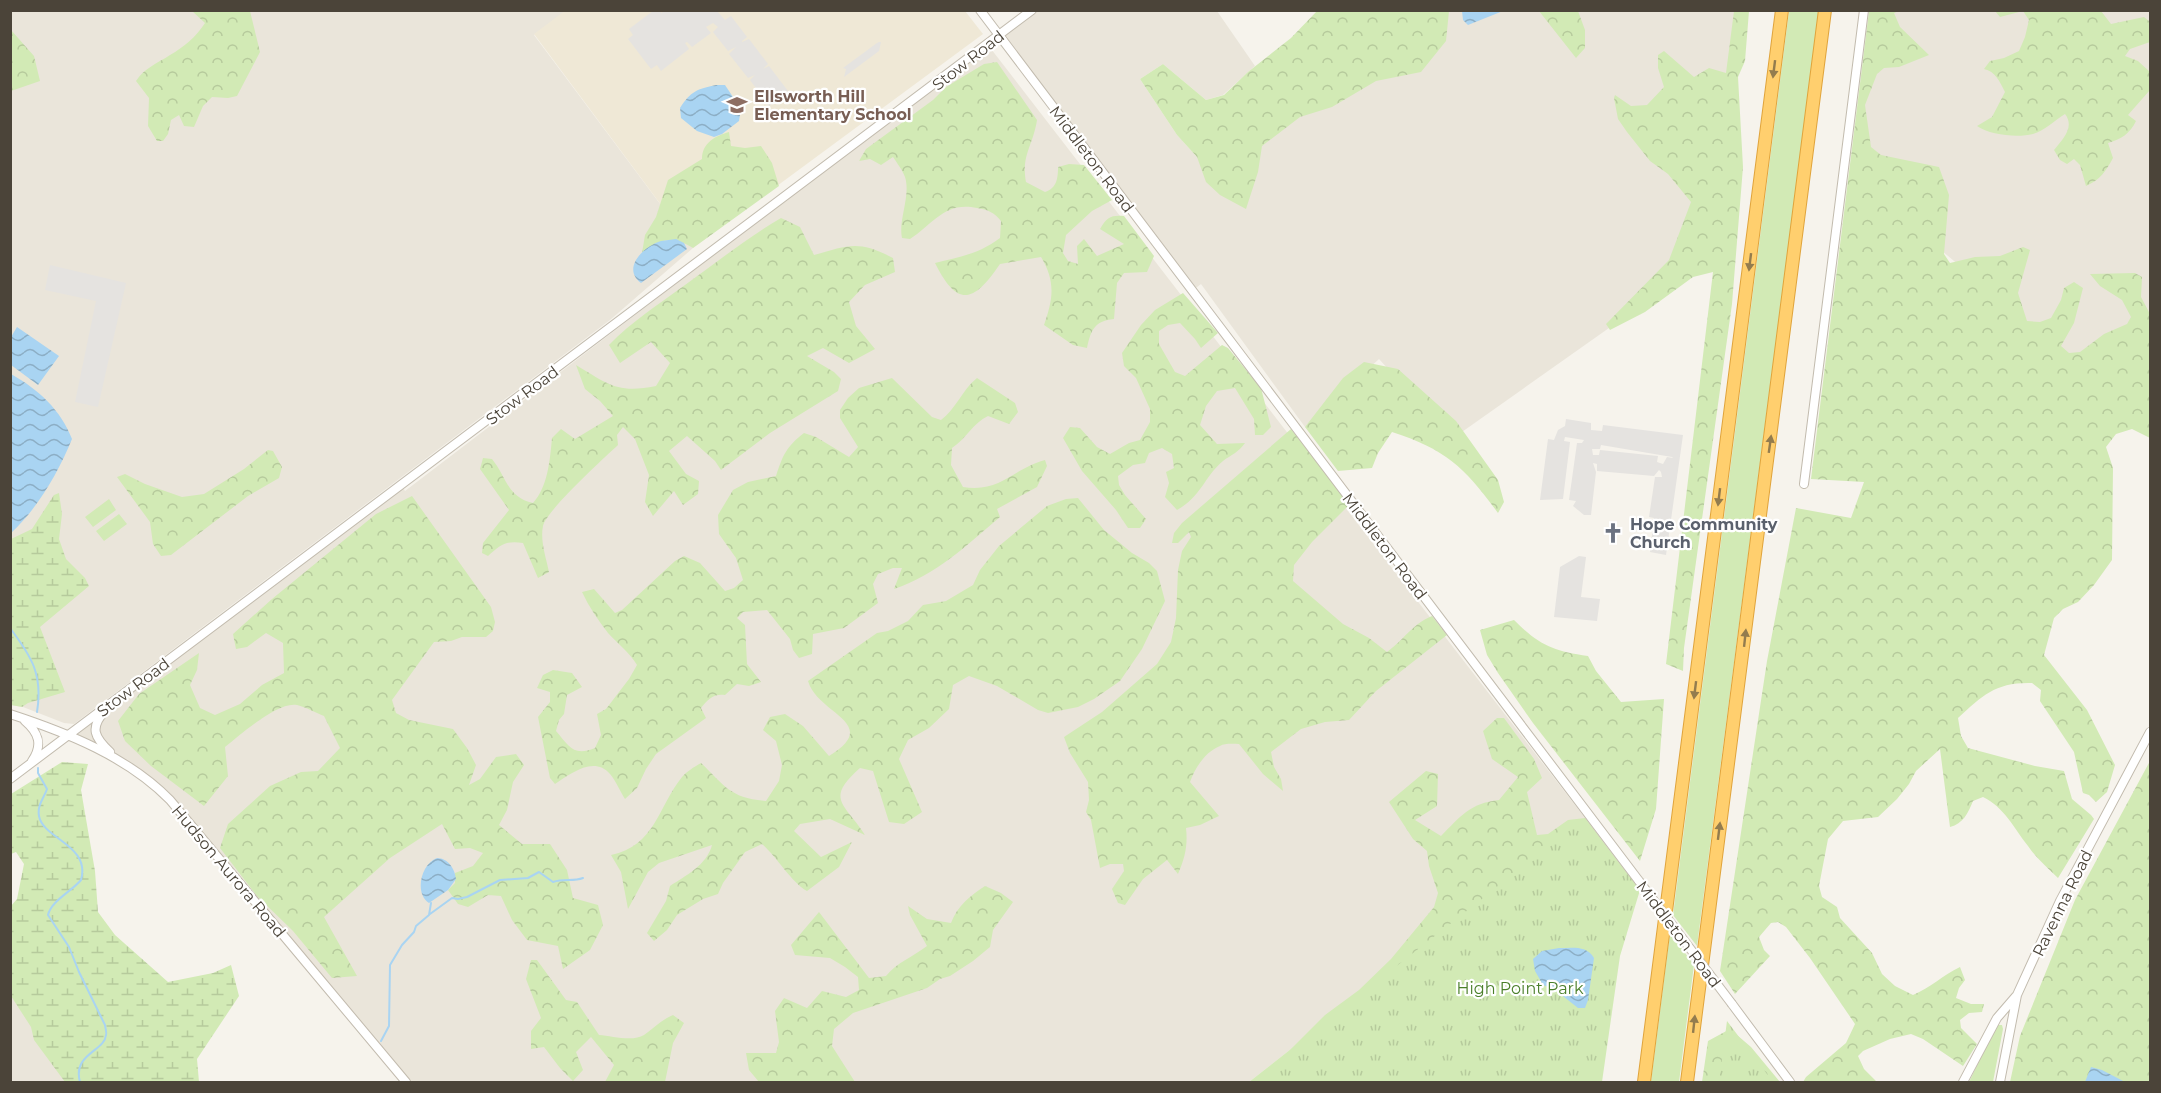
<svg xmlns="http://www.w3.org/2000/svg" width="2161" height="1093" font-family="Montserrat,sans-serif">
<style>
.residential{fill:#eae5da}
.education{fill:#efe8d6}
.green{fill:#d2eab5}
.forest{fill:url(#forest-crowns)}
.wetland{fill:url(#wetland-marsh)}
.park{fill:url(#park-tufts)}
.parking{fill:#e5e3e0;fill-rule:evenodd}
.water{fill:url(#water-waves)}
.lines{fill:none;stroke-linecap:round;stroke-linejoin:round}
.stream{stroke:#a9d4f2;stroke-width:2}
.tertiary-casing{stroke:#c2bbae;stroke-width:10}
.motorway-casing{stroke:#e0a43c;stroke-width:14}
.tertiary{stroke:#fff;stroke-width:8}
.motorway{stroke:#ffcf6e;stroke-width:12}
.tertiary-bridge-casing{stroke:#c2bbae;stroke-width:10;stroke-linecap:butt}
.tertiary-bridge{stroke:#fff;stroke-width:8}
.oneway{fill:#937c4e}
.labels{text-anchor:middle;stroke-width:4.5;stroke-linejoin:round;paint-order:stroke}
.street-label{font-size:16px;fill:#4b4439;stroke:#fff}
.education-label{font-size:16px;font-weight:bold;fill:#785e54;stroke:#fff;text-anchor:start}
.worship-label{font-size:16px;font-weight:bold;fill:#5b616d;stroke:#fff;text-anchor:start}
.park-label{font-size:16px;fill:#4a7f2a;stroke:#fff}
</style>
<defs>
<pattern id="forest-crowns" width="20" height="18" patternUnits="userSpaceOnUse" patternTransform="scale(1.5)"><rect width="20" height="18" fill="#d2eab5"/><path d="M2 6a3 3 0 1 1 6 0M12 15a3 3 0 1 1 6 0" fill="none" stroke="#b6ca9c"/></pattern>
<pattern id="wetland-marsh" width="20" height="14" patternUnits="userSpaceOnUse" patternTransform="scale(1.5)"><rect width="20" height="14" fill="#d2eab5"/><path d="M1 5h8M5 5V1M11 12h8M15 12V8" fill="none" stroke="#b6ca9c"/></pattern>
<pattern id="park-tufts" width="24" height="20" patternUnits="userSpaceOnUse" patternTransform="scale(1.5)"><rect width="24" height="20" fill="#d2eab5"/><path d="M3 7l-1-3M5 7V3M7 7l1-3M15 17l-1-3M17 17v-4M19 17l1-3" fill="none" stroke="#b6ca9c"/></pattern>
<pattern id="water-waves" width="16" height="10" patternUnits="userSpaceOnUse" patternTransform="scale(1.5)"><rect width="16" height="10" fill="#a9d4f2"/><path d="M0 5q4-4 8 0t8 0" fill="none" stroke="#8caec5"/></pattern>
</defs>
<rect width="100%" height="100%" fill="#f6f3ec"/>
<path class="residential" d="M11,11H566L534,35L693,248L610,320L74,724L64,723L23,707L11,705Z
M1032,11H1217L1255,66L1223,95L1206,100L1163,64L1140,79L1177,135L1197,157L1406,11H1740L1687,266L1609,328L1452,439L1379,359L1305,427L1201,284L1192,291L998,37Z
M1871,11H2150V348L2093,377L1851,175Z
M988,45L1585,818L1249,1082H406L153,783L67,736L401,485L405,491Z
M10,980L79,1071L64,1082H11Z"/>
<path class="education" d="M566,10L965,11L983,34L693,248L534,34Z"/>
<path class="green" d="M1789,11H1819L1697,946L1673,915Z
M109,499L116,510L93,527L85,517Z
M119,514L127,524L104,541L96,531Z
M1670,933L1694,965L1679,1082H1651Z
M1997,1025H2002L2003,1029L1993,1082H1969Z"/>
<path class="forest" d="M192,11H250L260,52L237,96L228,98L212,97L203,106L194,127L184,126L179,115L171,120L168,134L163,141H157L148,126L149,98L136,81C144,68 158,63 170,55C184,47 196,37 205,23Z
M1317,11H1449L1446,41L1421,72L1376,81L1332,107L1300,117L1262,146L1258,172L1246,209L1220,195L1206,182L1197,157L1177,135L1140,79L1163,64L1206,100L1224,95L1248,72L1291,38Z
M1539,11H1578L1585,30V48L1576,58Z
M1734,11H1749L1745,61L1738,77L1743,167L1732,304L1684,648L1683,671L1666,664L1713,272L1693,277L1645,312L1610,330L1606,324L1669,260L1691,202L1668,174L1650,161L1627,132L1618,119L1614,98L1615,95L1631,106L1647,105L1664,87L1658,68V55L1664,51L1694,77L1709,68L1726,73Z
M1869,11H1899L1894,13L1900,27L1929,55L1899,67L1884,68L1877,74L1865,105L1871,147L1881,155L1939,167L1949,195L1944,254L1950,263L1975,257L2000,256L2023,247L2030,250L2018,293L2027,321L2040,322L2051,318L2061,300L2064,288L2074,282L2083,288L2074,323L2061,346L2069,353L2080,352L2104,334L2127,324L2131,317L2122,300L2100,286L2090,274L2135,273L2142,277L2141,297L2150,314V438L2132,429L2116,434L2106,447L2113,468L2112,560L2094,585L2078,602L2063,609L2054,618L2044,655L2087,710L2115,765L2107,792L2096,802L2089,795L2083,793L2074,752L2040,701L2041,690L2032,683C1996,682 1983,695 1958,718L1961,736L1968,748L2035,766L2064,771L2072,799L2091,815L2094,819L2058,878C2048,868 2036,858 2028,846C2014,828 2004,807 1983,797L1973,801C1968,813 1963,824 1950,827L1940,749L1916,771L1909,784L1897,799L1878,817L1843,821L1828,839L1819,886L1822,897L1837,907L1840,918L1872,953L1882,974L1895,986L1913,995C1930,988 1943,975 1960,967L1965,980L1959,988L1956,998L1971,1004H1984L1982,1012L1969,1013L1960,1020L1961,1028L1977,1044L1963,1066L1923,1039L1911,1034L1890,1039L1863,1051L1858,1056L1864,1069L1877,1082H1803L1806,1077L1846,1043L1855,1024L1810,958L1786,927L1778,922L1771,923L1759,937L1764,950L1770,956L1735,994L1720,971L1767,661L1796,508L1851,518L1864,482L1811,479Z
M1995,11H2101L2111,24L2144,17L2149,21L2150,42L2130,49L2125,56L2138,61L2150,72V90L2128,115L2136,121C2130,134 2121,139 2108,143L2113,158C2106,171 2100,180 2086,186L2080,165L2074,159L2067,164L2060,160L2054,150C2063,139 2075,127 2065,114C2055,120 2044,131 2033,134C2017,138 1990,135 1977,126L1992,117L2005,92C2000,82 1995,71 1984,69L1990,61L2004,58L2019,51L2025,37L2029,20L2023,11L2000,17Z
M11,30L34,56L40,81L11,91Z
M997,62L1037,120C1033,146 1021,155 1026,182L1045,192C1057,188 1058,178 1058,167L1069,164L1084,165L1112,200L1092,211L1066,235L1063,253L1068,261L1078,264L1077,246L1084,239L1097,256L1124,244L1100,229C1107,217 1111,215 1124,216L1154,256L1147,272L1124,273L1117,283L1114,319C1095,321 1091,329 1087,348L1073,345L1044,325C1053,299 1056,282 1041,257L1000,264C974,302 958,309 935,263C959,257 979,254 1000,238L1001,221C994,212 988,210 977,208C945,201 933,224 910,239L902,238C898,220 911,196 905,177C903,171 897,163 893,157L881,165L870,159L859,161L866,149L933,100L946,87L984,64Z
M729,132L731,146L745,148L761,146L772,163L779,186L693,248C670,235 663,239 642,253L645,235L656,217L668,180L702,159C702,143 715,136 729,132Z
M781,218L800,227L814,255C849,245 859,240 893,258L895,272L865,285L849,302L856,326L875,349L849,363L823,348L807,356L834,372L841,379L838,391L770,433L721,470L715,461L687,436L669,451L686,474L699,481L698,494L683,505L674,491L653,516L645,502L649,475L635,439L623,427L617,435L618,445C604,458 546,511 543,526C540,541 546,557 549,572L538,578L523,543C506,540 500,545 488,556L482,553L483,543L509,510L480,469L483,458L492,459C506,476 507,497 533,503C548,487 550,459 552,438L561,429L575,439L613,416L600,401L585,389L576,365C608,384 617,394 656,386L670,363L651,342L620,363L609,345C631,322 659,304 685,285C717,262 747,238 781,218Z
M1183,293L1218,333L1201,348L1195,339L1180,323L1168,325L1159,331V344L1175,372L1185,376L1222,345L1228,348L1261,388L1271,427L1263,435H1255L1254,419L1235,388L1217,391L1206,406L1200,425L1217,444L1245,443C1239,452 1231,455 1223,461C1204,477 1201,497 1177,510L1165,497L1169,483L1166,472L1174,468L1172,454L1162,448L1149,453L1145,463L1133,465L1118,476L1119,485L1125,495L1146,519L1140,528H1128L1116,510L1082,471L1063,438L1070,427L1080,428L1097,447L1110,454L1129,443L1140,440L1150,422V409L1136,378L1124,366L1122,353L1141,325L1155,310Z
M1364,362L1398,369L1456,421L1498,480L1504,502L1498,513C1464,467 1447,450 1392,432L1378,453L1372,468L1338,471L1305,427L1343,378Z
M892,378L932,417L941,420C956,409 962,390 977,378L1015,403L1018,412L1009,424L988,416C973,423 966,439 952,448L951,465L963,487C1001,493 1012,469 1045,460L1047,466L1037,487L997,509L1000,517C967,545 936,575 894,589L902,568H893L878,574L873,584L878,603L844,628L813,634L812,654L799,658L793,650L790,639L767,610L743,612L737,618L745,625L747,664L761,682L749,686L737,684L725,695C714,693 707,700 701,708L706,718L656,754L646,769L637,788L625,799C620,791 616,781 610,774C594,755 570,774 555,784L550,778L538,717L550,702V692L537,688L543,675L553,670L572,673L582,687L567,695L564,714L559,720L556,731C569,746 573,757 595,748L601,735L597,714L606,709L629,679L637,665C629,652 618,644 608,633C598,620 589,607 582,592L594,589L615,613L622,610L675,561L684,556L700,563L725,591L734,588L743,580L736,558L719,534L718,515L733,490L748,482L776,476C783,455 786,447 804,433L816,437L849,457L858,447L840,418V410L848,398L859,388Z
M1291,429L1350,504L1312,542L1294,565L1293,581L1343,624L1369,638L1387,652C1405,639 1411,625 1432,616L1447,635L1376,691L1349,720L1325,722L1301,729L1271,752L1274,767L1281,779L1283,791L1263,774L1239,744C1233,744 1225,743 1220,746C1205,752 1195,768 1190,782L1219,816L1200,825L1186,828C1188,845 1185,858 1178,874L1167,860L1143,879L1125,905L1118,903L1112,889L1124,871L1123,864H1110L1100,868L1091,820L1086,812L1089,800L1088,782L1070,753L1064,737L1102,712L1157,664L1171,642L1176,618L1178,570L1182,551L1191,537L1189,532L1178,543H1172L1174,533L1182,523Z
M268,450L273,451L282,467L279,478L248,496L171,555L161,556L153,544L150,522L117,477L125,474L145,484L182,497L204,494L244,469Z
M412,496L491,607L495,622L493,631L486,637H462L451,641L434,642L392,700L396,713L409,720L453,729L467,748L476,765L469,785L480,779L496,757L516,754L524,765L513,782L507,810L499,825L522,844H550L567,870L573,898L598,905L603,925L590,950L563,969L558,946L527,940L512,920L501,896L488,895L468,907L458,904L448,890L455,883V873L473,866L483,853L470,848L455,849L442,824L390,858L324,917L357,976L332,978L293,931L257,896L220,848L228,824L270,786L301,772L318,771L340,748L324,716C316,713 306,707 297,705C278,701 240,735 225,747L228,776L204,806L151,766L125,741L118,721L139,694L199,653L197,670L190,685L200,708L215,715L240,704L262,685L284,673L283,643L266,633L247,647L236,649L233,634L272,599L376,514Z
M1078,498L1104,530L1132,553L1149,563L1157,571L1165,601L1142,649L1120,681L1094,699L1078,707L1048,713L1038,710L997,686L969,676L953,685L949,709L929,728L908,740L899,759L922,812L904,824L889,822L873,771L860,768C824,800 845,803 865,835L830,819L800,824L794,831L821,857L852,842L839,867L807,891C791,882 778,858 762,844L745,852L723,883L718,894L703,899L677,915L667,930L654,941L647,933L666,901L670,886C685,876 707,865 712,845L659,863L648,872L628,909L621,872L611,855C655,846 658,807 682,777C686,772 694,767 701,763C725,786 730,798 766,801L779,781L782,765L776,741L763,730L770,717L785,714L803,726L829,756C883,723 817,714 808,681L877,633L888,631L908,621L923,605L946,601L973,585L980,570L999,546L1047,506L1066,499Z
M1514,620C1539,645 1553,651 1588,656L1596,671L1621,702L1664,699L1656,809L1640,861L1533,723L1498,673L1487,655L1480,630Z
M1497,718H1504L1534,759L1542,778L1527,792L1537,835L1548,834L1568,820L1585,818L1600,838L1289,1051L1325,1015L1359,990L1391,959L1434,907L1438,893L1429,866L1427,851L1413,839L1389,802L1426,771L1438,774L1437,806L1415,820L1441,836C1460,817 1470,803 1499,800L1518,777L1492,759L1483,731Z
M2150,761V1082H2010L2020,1036L2075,900Z
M985,886L1001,893L1013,902L993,930L990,947L973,961L950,976L940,979L927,988L853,1013L834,1029L832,1046L855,1082H759L749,1070L746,1053H776L779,1042L775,1011L784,998L807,1008L822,991L846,997L859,990L858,977L845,967L830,958L795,955L791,945L819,912L869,978L886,976C897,962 913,957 927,946L910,915L908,906L927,919L951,923C957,906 971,895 985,886Z
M531,960H537L566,1000L577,1002L599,1035C612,1036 633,1042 644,1035C654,1028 661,1020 673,1015L684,1023L673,1043L665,1082H605L614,1065L591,1037L576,1052L583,1070L573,1081L560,1068L544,1047L531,1049V1031L541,1018L526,979Z
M1730,1029L1751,1047L1780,1082H1702L1708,1041Z"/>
<path class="wetland" d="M59,493L62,514L59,539L66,559L85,578L89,586L40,627L65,692L28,703L22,707L11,705V539L32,529L54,495Z
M62,762L88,764L81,790L95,871L98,912L115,935L168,982L213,973L231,965L239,996L197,1059L199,1082H65L34,1040L31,1027L11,996V906L17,899L24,864L16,852L11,854V794Z"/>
<path class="park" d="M1585,818L1640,890L1620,956L1602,1082H1249Z
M1727,1021L1773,1082H1719Z"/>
<path class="parking" d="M663,10L717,11L725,20L731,16L747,37L742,41V42L749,39L768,64L763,69L769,66L788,91L769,106L750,80L755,75L748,78L729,54L736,47L728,51L713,32L718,27L713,23L706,27L711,33L692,47L687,42L685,43L689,49L661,71L657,65L651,69L628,39L633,35L629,29L653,11H659L662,13Z
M881,42L879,51L844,77L846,69L843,68L877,43L879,42H882Z
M50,265L126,283L98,407L75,402L96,301L45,290Z
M1566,419L1591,423V430L1602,431L1603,425L1683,435L1666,555L1650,552L1654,518L1649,517L1655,477H1662L1661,472L1659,470L1654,476L1597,471V464L1593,463L1596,472L1591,515H1584L1573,506L1576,501L1569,500L1577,443H1582L1584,440L1565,437L1564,441L1570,442L1563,499L1540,500L1548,439L1554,440L1558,430L1565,426ZM1601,445L1672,457L1673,458L1667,457L1663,464L1657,462L1658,456L1600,450L1599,455H1593L1592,449H1600Z
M1579,556L1586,557L1581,597L1600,599L1597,621L1554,617L1560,567Z"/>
<path class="water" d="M1462,11V10L1503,11L1468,25L1463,20Z
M716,85H725L741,109L739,121L722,134L714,137L697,131L681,118L680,108C691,91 697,89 716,85Z
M676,239L684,243L687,249L641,283C621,268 644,246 661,241C666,240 671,240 676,239Z
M17,327L59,356L38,385L11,365V337Z
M11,374C38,389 61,410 72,439C58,473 38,508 11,533Z
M437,858C448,858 455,869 456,879L448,890L429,903C414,893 421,864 437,858Z
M1559,948C1572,948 1587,945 1594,958L1588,1000L1585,1008H1578L1554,989L1543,985L1535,971L1533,959L1542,951Z
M2091,1067L2102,1070L2125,1082H2085Z"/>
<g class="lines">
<path class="stream" d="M10,628C32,657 43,675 37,712
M38,768V773L47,789C44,798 37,805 39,816C43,839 91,845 81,880C72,891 51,901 48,915L69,947L79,972L105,1025C105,1026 107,1034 106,1035C105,1051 72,1054 80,1082
M430,914L452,898L458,899L467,897L500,880L528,878L539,872L553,882C564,878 573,882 583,878
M381,1041L389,1026L390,965L402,945L414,932L416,926L429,915L431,903"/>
<g class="tertiary-casing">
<path id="tertiary" d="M980,10L1639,881
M1804,484L1864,10
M105,711C89,728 95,738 110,752
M10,714C68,733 128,757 170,800L406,1082
M25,721C39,733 43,745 32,761
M10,779L1032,10
M1732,1004L1790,1082
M1963,1082L1997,1018L2016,996
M2000,1082L2017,995L2060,901L2150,732"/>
</g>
<g class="motorway-casing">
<path id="motorway" d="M1644,1082L1782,10
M1687,1082L1825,10"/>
</g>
<use href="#tertiary" class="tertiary"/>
<use href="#motorway" class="motorway"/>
<g class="tertiary-bridge-casing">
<path id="tertiary-bridge" d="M1639,881L1732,1004"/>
</g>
<use href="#tertiary-bridge" class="tertiary-bridge"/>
</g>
<defs><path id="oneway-solid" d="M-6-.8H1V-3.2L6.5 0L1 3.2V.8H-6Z" transform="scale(1.5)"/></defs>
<g class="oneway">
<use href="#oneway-solid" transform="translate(1774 69) rotate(97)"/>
<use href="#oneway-solid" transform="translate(1750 262) rotate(97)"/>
<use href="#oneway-solid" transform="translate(1770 444) rotate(-82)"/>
<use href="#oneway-solid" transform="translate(1719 497) rotate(97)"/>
<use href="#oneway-solid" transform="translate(1745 638) rotate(-84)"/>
<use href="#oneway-solid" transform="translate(1695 690) rotate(97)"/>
<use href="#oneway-solid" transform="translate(1719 831) rotate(-83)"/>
<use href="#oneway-solid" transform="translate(1694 1024) rotate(-84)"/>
</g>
<defs>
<g id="school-bare" transform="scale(1.62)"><path d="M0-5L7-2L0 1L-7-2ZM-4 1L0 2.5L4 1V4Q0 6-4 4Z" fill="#8d6e63" stroke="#fff" stroke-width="2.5" paint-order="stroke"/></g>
<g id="church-bare" transform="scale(1.62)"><path d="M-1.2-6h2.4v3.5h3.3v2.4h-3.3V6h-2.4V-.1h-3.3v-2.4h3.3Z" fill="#6b7280" stroke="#fff" stroke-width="2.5" paint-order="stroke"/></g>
</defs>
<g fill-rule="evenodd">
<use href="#school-bare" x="737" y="105"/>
<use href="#church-bare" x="1613" y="533"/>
</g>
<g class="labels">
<g class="street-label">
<text transform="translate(968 60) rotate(-38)" y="6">Stow Road</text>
<text transform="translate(1092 159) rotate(53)" y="6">Middleton Road</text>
<text transform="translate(522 395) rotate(-37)" y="6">Stow Road</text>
<text transform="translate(1385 546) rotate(53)" y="6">Middleton Road</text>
<text transform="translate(133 687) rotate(-37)" y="6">Stow Road</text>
<text transform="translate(229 871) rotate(50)" y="6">Hudson Aurora Road</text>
<text transform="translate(2062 903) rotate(-64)" y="6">Ravenna Road</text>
<text transform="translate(1679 934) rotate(53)" y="6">Middleton Road</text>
</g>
<g class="education-label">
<text x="754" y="102">Ellsworth Hill<tspan x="754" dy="18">Elementary School</tspan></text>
</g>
<g class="worship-label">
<text x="1630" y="530">Hope Community<tspan x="1630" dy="18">Church</tspan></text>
</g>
<g class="park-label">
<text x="1520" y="994">High Point Park</text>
</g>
</g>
<rect width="2161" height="1093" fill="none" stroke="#4b4439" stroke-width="24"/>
</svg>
